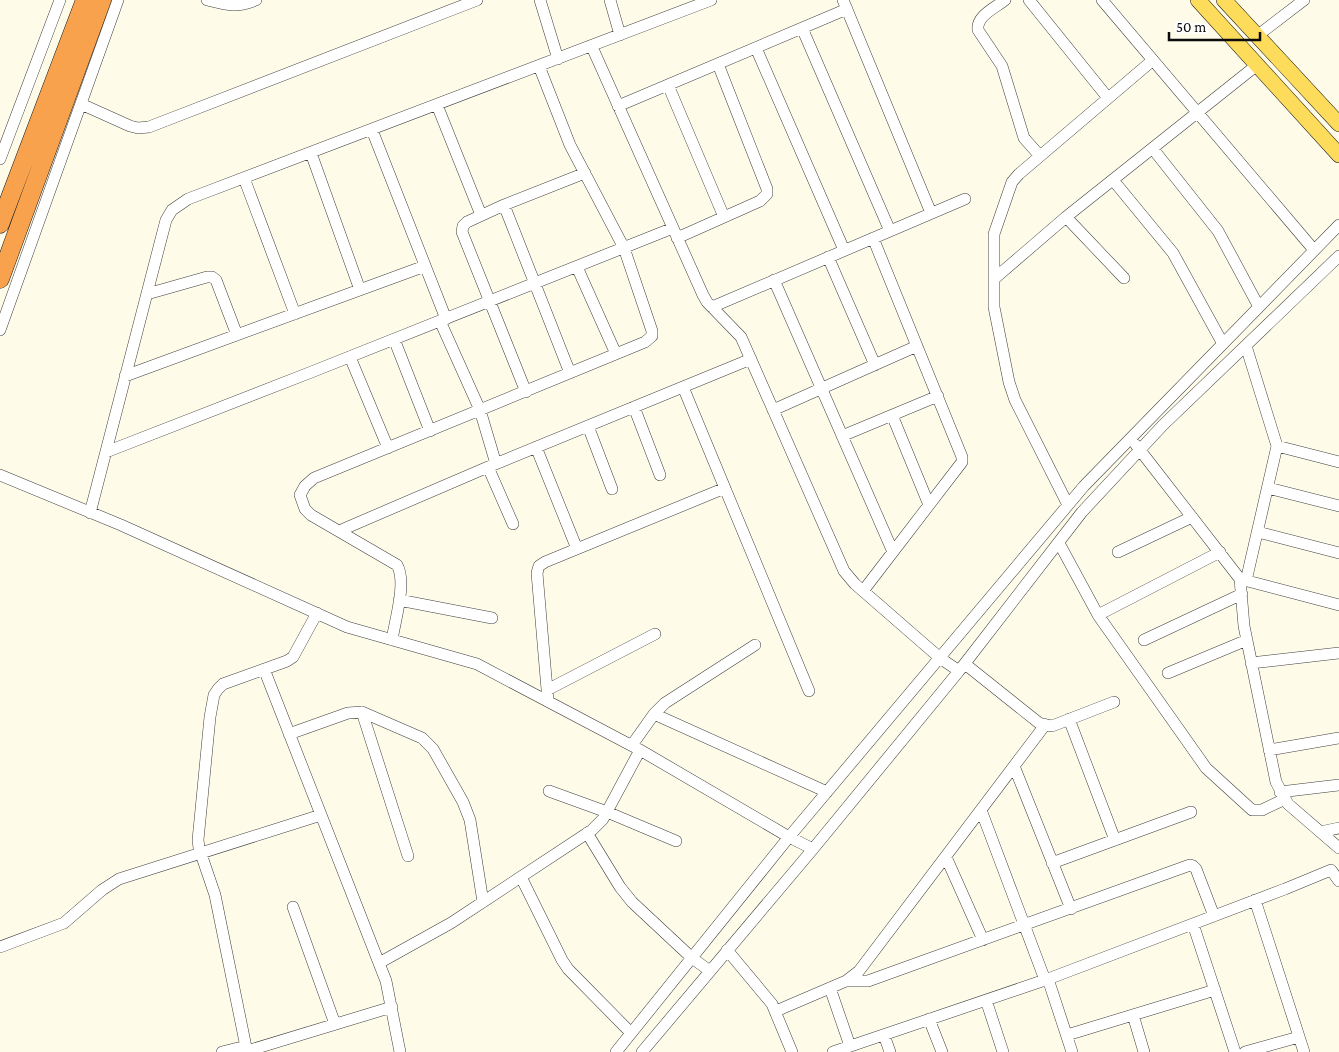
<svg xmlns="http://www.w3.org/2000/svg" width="1339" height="1052" font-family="'Crimson Pro',serif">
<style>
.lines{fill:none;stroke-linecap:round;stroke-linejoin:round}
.minor-casing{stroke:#3e3e3e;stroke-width:12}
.major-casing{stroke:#1c1c1c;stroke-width:16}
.highway-casing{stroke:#1c1c1c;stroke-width:19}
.minor{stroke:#fff;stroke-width:11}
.major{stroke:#fddc5b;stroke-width:15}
.highway{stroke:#f9a24d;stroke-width:18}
</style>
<rect width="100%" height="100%" fill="#fffbe9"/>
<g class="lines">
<g class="minor-casing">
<path id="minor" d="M207,0C227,5 236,8 256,0
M540,0L558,59
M610,0L620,35
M843,0L931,213
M1005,0C995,8 976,16 978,30L1002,66L1024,138L1040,156
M1029,0L1108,98
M1102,0L1314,250
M802,28L890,231
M1257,36L1304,0
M592,47L703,295L707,302L741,337L844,571L855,584L940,658L959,671
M756,48L844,250
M668,85L724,217
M81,104L130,126L138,128L149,127L477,0
M437,105L481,215
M618,106L847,9
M372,130L446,319
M1153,149L1218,231L1259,307
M311,153L360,290
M0,159L60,0
M244,178L295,314
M1113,180L1173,253L1223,344
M504,205L570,373
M1066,217L1124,278
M677,238L760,201L767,194V189L718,64
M828,257L875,365
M577,267L616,354
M994,279L1066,217L1257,65
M774,280L893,552
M147,294L207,277H212L216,280L237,335
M712,307L965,199
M440,321L480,410L496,464
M0,330L118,0
M394,339L430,431
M1246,346L1277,446L1246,581
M350,357L388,448
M125,376L425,266
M683,387L809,691
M526,392L462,232L463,226L467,222L504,205L585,173
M634,407L660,475
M773,410L917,346
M892,415L929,505
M588,426L612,489
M842,436L938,396
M1136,445L1240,579L1244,626L1276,782L1288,804L1339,848
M1277,446L1339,462
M536,447L577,549
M106,452L314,371L673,228
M488,467L513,524
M0,475L121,525L347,627L477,664L640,750L789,837L813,849
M1268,488L1339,506
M1068,505L1015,400L1009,382L994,307V234L1012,182L1019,174L1153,60
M90,513L166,220L172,210L188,199L711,0
M339,531L488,467L751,359
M1258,532L1339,553
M1059,543L1098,615L1199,758L1206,768L1252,810H1262L1285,799
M1118,552L1192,517
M1240,579L1339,605
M863,591L962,462V457L873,238
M399,600L492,618
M1098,615L1220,552
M392,640C395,620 407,582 397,565L311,515L305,509L300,495L305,486L314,478L645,342L652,336V331L624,248L570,145L539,66
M1144,640L1242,594
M1251,663L1339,653
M965,664L1039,723L1052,726L1114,702
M264,669L386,981L400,1052
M1168,673L1247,640
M547,690L655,634
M548,701L537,573L539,566L545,562L725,488
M362,712L408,856
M654,714L827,792
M1069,719L1115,840
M289,734L348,713L362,712L422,738L433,749L463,802L470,820L483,902
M632,745L654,714L665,703L755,645
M1269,750L1339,738
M1014,766L1071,909
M549,791L607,812L676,841
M1280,792L1339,785
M981,810L1045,980
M1320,832L1339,828
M587,833L620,887L632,902L692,958L710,971
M946,857L983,940
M1052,863L1191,812
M521,877L562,960L568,969L631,1033
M1255,900L1304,1052
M293,907L335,1024
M1193,924L1235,1052
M0,947L64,923L102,890L119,879L321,815
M727,950L772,1004L792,1052
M379,963L451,923L592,830L603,819L640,750
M1048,979L1072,1052
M846,981H868L1190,865L1193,866L1196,869L1214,916
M830,988L850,1046
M986,1000L1003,1052
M776,1011L846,981L859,971L1045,725
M1133,1015L1144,1052
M929,1019L942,1052
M884,1035L890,1052
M1067,1035L1215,990
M247,1051L392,1007
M222,1052L246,1046
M247,1052L215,895L199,848L198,840L210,717L214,695L218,689L223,684L287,661L293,657L317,613
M616,1052L789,837L1084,486L1339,225
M642,1052L813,849L959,671L1082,512L1163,425L1339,256
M833,1052L1048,979L1285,889L1331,870L1339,881
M1245,1052L1299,1037"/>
</g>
<g class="major-casing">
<path id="major" d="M1198,0L1339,155
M1224,0L1339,124"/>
</g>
<g class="highway-casing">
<path id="highway" d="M0,224L85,0
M0,279L102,0"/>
</g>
<use href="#minor" class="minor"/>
<use href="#major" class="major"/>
<use href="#highway" class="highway"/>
</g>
<path d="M1169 32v8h91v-8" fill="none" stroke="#0b0b0b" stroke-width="2.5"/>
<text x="1176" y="32" font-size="15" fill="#0b0b0b" stroke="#ffffff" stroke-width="4" paint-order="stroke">50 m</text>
</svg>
